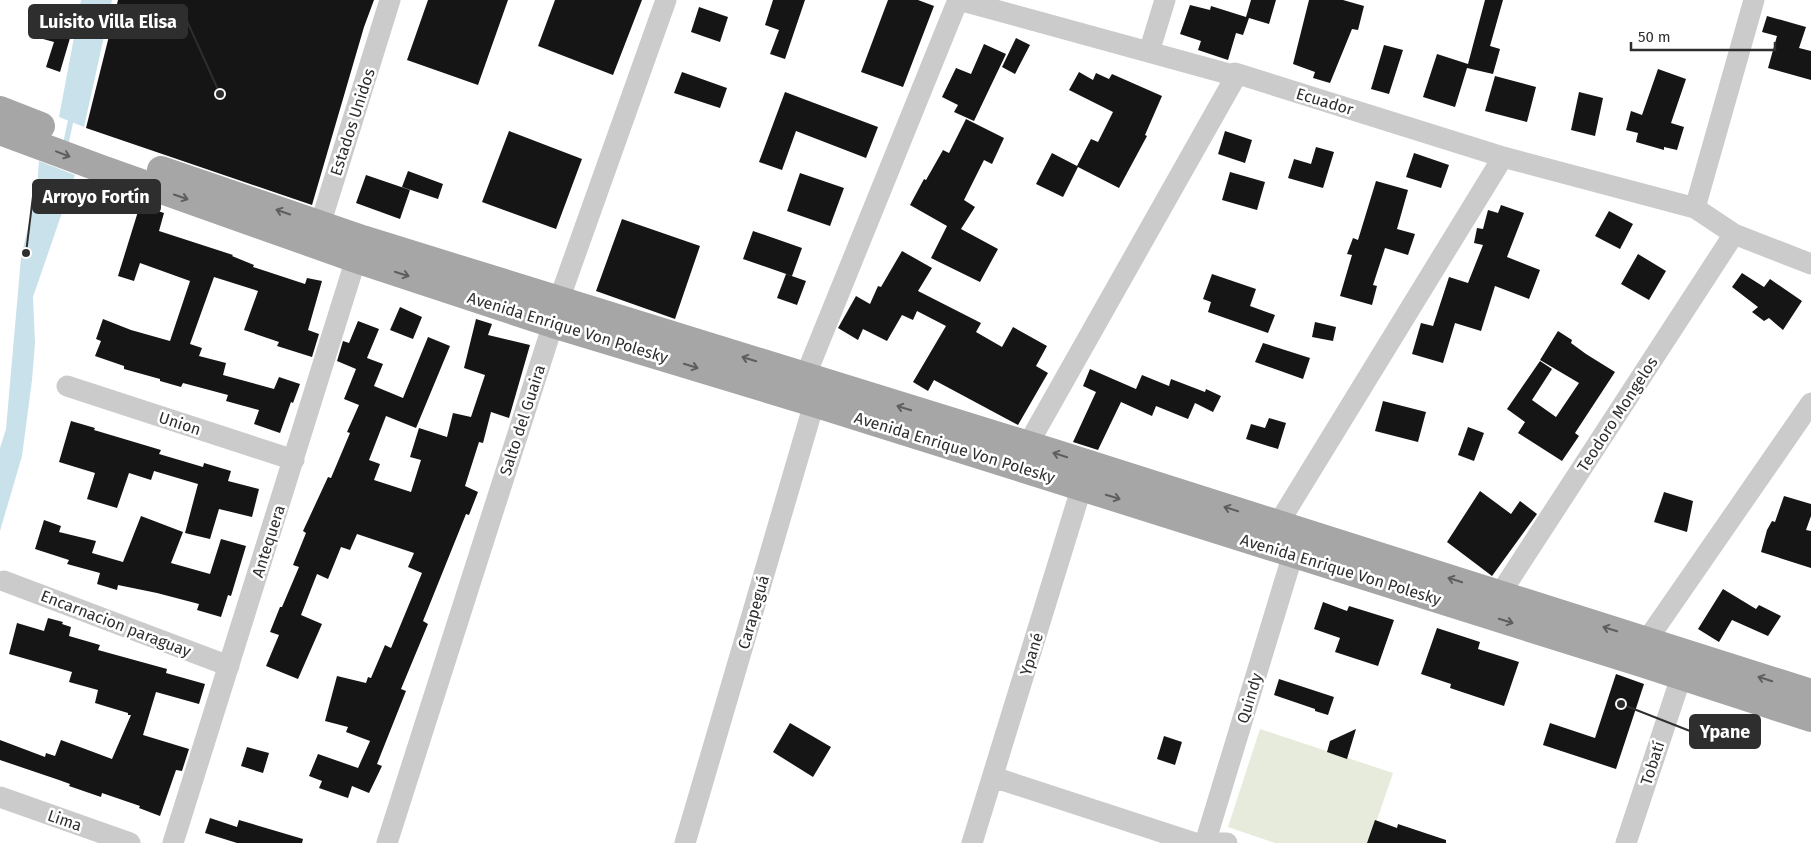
<svg xmlns="http://www.w3.org/2000/svg" width="1811" height="843" font-family="'Fira Sans',sans-serif">
<style>
.green{fill:#e6ebdc}
.water{fill:#c9e1ea}
.lines{fill:none;stroke-linecap:round;stroke-linejoin:round}
.stream{stroke:#c9e1ea;stroke-width:5.5}
.building{fill:#151515}
.minor{stroke:#cbcbcb;stroke-width:21}
.primary{stroke:#a6a6a6;stroke-width:28}
.oneway{stroke:#5e5e5e}
.labels{text-anchor:middle;stroke-width:5;stroke-linejoin:round;paint-order:stroke}
.street-label{font-size:16px;fill:#2e2e2e;stroke:#fff}
.leader{fill:none;stroke:#2e2e2e;stroke-width:2}
.callout-dot{fill:#2e2e2e;stroke:#fff;stroke-width:2}
.callout{fill:#2e2e2e;stroke:#2e2e2e;stroke-width:2}
.callout-label{font-size:18px;text-anchor:middle;font-weight:bold;fill:#fff}
</style>
<rect width="100%" height="100%" fill="#fff"/>
<path class="green" d="M1260,729L1393,773L1369,843H1275L1228,827Z"/>
<path class="water" d="M81,0H112L84,127L59,117Z
M39,161L75,175L33,297L35,343L32,380L22,456L0,531V448L6,429L21,258L37,187Z"/>
<g class="lines">
<path class="stream" d="M65,147L72,115"/>
</g>
<path class="building" d="M118,0H374L364,27L312,205L86,128Z
M428,0H508L478,85L407,60Z
M555,0H642L613,75L538,46Z
M773,0H805L785,59L770,54L779,30L765,25Z
M888,0H918L934,6L903,87L861,72Z
M1251,0H1276L1269,24L1249,18L1243,35L1236,33L1228,60L1198,50L1201,41L1180,34L1190,5L1210,10L1211,6L1246,17Z
M1309,0H1343L1364,6L1358,30L1352,29L1330,83L1313,78L1315,72L1293,64Z
M1485,0H1503L1490,46L1500,49L1493,74L1467,68L1455,107L1423,97L1437,54L1468,64Z
M699,7L728,17L720,42L691,32Z
M1767,16L1806,27L1799,48L1811,51V80L1768,68L1777,36L1762,32Z
M48,21L73,28L60,72L46,67L54,42L43,39Z
M1016,38L1030,45L1015,74L1002,67Z
M984,44L1006,54L974,121L954,112L958,105L942,97L956,68L971,74Z
M1384,45L1403,50L1389,94L1371,89Z
M1658,69L1686,79L1671,123L1684,127L1677,150L1664,147V150L1636,142L1638,133L1626,130L1631,111L1642,115Z
M682,72L727,88L720,108L674,93Z
M1079,72L1093,80L1096,73L1109,79L1112,74L1162,96L1145,135L1147,136L1119,188L1078,167L1063,197L1036,184L1052,153L1077,166L1091,139L1098,142L1113,112L1069,90Z
M1495,76L1536,87L1527,122L1485,111Z
M785,92L878,127L866,158L796,131L782,170L759,162Z
M1579,92L1603,98L1595,136L1571,130Z
M966,119L1004,138L992,164L984,160L964,200L975,207L961,229L998,249L980,282L931,258L947,226L910,205L924,179L926,180L943,150L949,153Z
M509,131L582,159L556,229L482,202Z
M1225,131L1252,140L1245,163L1218,154Z
M1316,147L1334,152L1323,188L1288,178L1294,159L1311,164Z
M1414,153L1449,165L1441,188L1406,177Z
M408,171L443,184L438,199L402,187Z
M1230,172L1265,182L1257,210L1222,200Z
M800,173L844,188L830,226L787,211Z
M366,175L410,190L400,219L356,203Z
M1376,181L1408,190L1397,229L1415,234L1408,255L1385,248L1373,285L1377,286L1372,305L1340,296L1352,255L1347,254L1353,238L1358,240Z
M140,205L164,213L159,231L233,255L232,256L254,265L253,267L305,284L307,278L322,281L308,330L319,334L312,357L277,346L279,342L244,330L258,291L214,277L190,344L202,348L199,356L226,363L223,375L274,389L279,377L300,384L293,403L291,402L280,433L254,424L259,410L226,401L228,395L183,383L181,387L160,381V379L124,369V366L95,356L101,341L96,339L103,319L131,330L170,341L190,281L140,263L134,281L118,276Z
M1501,205L1524,213L1507,257L1540,270L1529,299L1495,286L1481,331L1455,323L1443,363L1412,354L1421,323L1433,326L1449,277L1468,283L1483,245L1474,243L1477,228L1483,229L1488,210L1498,213Z
M1609,211L1633,224L1620,249L1595,236Z
M622,219L700,246L675,319L596,291Z
M753,231L802,248L792,276L743,259Z
M902,251L932,268L918,291L981,323L976,332L1002,347L1013,327L1047,346L1036,366L1048,373L1018,425L934,380L928,391L913,382L946,326L917,311L913,320L902,315L887,341L863,329L858,340L838,328L856,296L870,304L878,286L881,287Z
M1638,254L1666,271L1649,300L1621,284Z
M1742,273L1764,287L1770,279L1802,301L1783,330L1769,318L1764,321L1752,312L1758,307L1732,287Z
M786,274L806,281L797,305L777,298Z
M1212,274L1256,289L1250,306L1275,315L1268,333L1208,312L1211,302L1203,299Z
M400,307L422,317L413,339L390,330Z
M476,319L492,324L488,335L530,345L509,418L491,412L483,443L479,442L465,486L478,492L469,515L466,514L423,621L428,624L401,689L406,691L377,764L382,766L369,793L352,786L348,798L319,788L322,781L309,776L318,754L358,768L370,741L346,732L348,727L325,721L337,676L366,683L368,677L371,678L385,645L391,648L422,573L408,567L414,553L357,534L350,550L341,547L328,579L317,574L301,615L322,624L298,679L266,666L279,635L270,632L280,607H282L299,567L293,565L306,533L303,531L328,477L331,478L350,433L347,432L359,405L344,399L356,369L337,361L343,341L349,343L358,321L379,329L367,358L383,364L374,386L403,398L428,337L450,346L416,428L386,416L369,460L380,464L374,480L411,492L421,460L410,457L419,428L447,437L453,413L471,417L485,375L464,368Z
M1315,322L1336,327L1333,341L1312,337Z
M1558,331L1572,340L1571,343L1586,354L1615,372L1575,433L1579,436L1562,461L1518,433L1525,422L1507,409L1540,361L1552,369L1532,400L1556,417L1579,383L1540,360Z
M1263,343L1310,358L1303,379L1255,362Z
M1090,369L1136,389L1142,375L1169,386L1171,379L1205,392L1206,389L1221,396L1213,412L1195,403L1188,419L1156,406L1152,416L1121,402L1098,450L1073,442L1096,392L1083,386Z
M1383,401L1426,412L1418,442L1375,431Z
M1269,418L1286,423L1278,449L1246,439L1251,424L1265,428Z
M71,421L95,428L94,430L161,450L159,454L203,467L204,463L231,471L228,481L259,489L252,517L219,509L210,539L185,533L198,484L154,471L151,480L129,473L117,508L87,499L95,473L59,462Z
M1468,427L1484,433L1474,461L1458,455Z
M1480,491L1511,514L1520,501L1537,514L1492,576L1447,542Z
M1664,492L1693,501L1687,532L1654,522Z
M1784,496L1811,504V516L1806,530L1811,531V568L1761,552L1767,530L1772,521L1775,522Z
M141,516L183,532L171,563L210,574L221,539L246,546L231,596L228,595L221,617L197,610L199,604L157,593L118,585L117,590L97,584L100,573L67,564L69,560L35,549L44,520L61,526L59,532L96,541L92,553L123,562Z
M1723,589L1756,609L1759,605L1781,616L1768,636L1732,620L1719,642L1698,629Z
M1323,602L1347,611L1349,606L1394,620L1378,666L1335,652L1340,638L1314,629Z
M48,618L63,622L62,624L71,627L69,636L100,645L98,650L167,669L166,673L205,684L199,704L156,692L143,735L189,749L182,771L176,770L160,816L139,808L140,806L102,793L101,797L69,786L70,784L59,780L0,760V740L45,757L46,753L55,756L61,740L112,759L131,715H128V713L95,703L98,690L69,682L72,672L9,654L17,623L44,631Z
M1437,628L1480,642L1478,649L1519,662L1504,706L1450,688L1451,684L1421,674Z
M1616,674L1644,684L1616,769L1543,745L1550,723L1595,738Z
M1279,679L1334,697L1328,715L1315,711V709L1274,695Z
M790,723L831,747L813,777L773,752Z
M1356,729L1347,759L1327,752L1330,741Z
M1164,736L1182,742L1175,765L1157,759Z
M247,747L269,753L263,773L241,766Z
M210,818L237,827L239,820L303,839L302,843H237L205,833Z
M1375,820L1397,828L1398,824L1446,840V843H1367Z"/>
<g class="lines">
<path class="minor" d="M959,0L1236,76L1235,73L1503,157L1695,208L1734,234L1811,264
M1149,52L1165,0
M1695,208L1754,0
M316,238L390,0
M805,377L958,0
M67,386L294,460
M1027,446L1236,76
M1278,524L1503,157
M4,581L229,666
M1500,594L1734,234
M1643,656L1647,640L1811,403
M993,777L1195,843
M0,797L130,843
M173,843L360,246
M387,843L553,324L559,300L666,0
M685,843L818,390
M972,843L1086,473
M1205,843L1293,554
M1217,843H1227
M1626,843L1686,662"/>
<path class="primary" d="M0,110L41,126
M0,131L102,169L356,259L553,324L814,403L1641,663L1811,718
M161,170L362,239L1054,453L1811,693"/>
</g>
<defs><path id="oneway-shaft" d="M-6 0H5M1.5-3L5.5 0L1.5 3" fill="none" stroke-width="1.6" stroke-linecap="round" stroke-linejoin="round" transform="scale(1.25)"/></defs>
<g class="oneway">
<use href="#oneway-shaft" transform="translate(63 154) rotate(21)"/>
<use href="#oneway-shaft" transform="translate(181 197) rotate(19)"/>
<use href="#oneway-shaft" transform="translate(283 212) rotate(-161)"/>
<use href="#oneway-shaft" transform="translate(402 274) rotate(18)"/>
<use href="#oneway-shaft" transform="translate(749 359) rotate(-163)"/>
<use href="#oneway-shaft" transform="translate(691 366) rotate(17)"/>
<use href="#oneway-shaft" transform="translate(904 408) rotate(-163)"/>
<use href="#oneway-shaft" transform="translate(1060 455) rotate(-162)"/>
<use href="#oneway-shaft" transform="translate(1113 497) rotate(17)"/>
<use href="#oneway-shaft" transform="translate(1231 509) rotate(-162)"/>
<use href="#oneway-shaft" transform="translate(1455 580) rotate(-162)"/>
<use href="#oneway-shaft" transform="translate(1506 621) rotate(17)"/>
<use href="#oneway-shaft" transform="translate(1610 629) rotate(-163)"/>
<use href="#oneway-shaft" transform="translate(1765 679) rotate(-162)"/>
</g>
<g class="labels">
<g class="street-label">
<text transform="translate(1325 101) rotate(17)" y="6">Ecuador</text>
<text transform="translate(352 122) rotate(-72)" y="6">Estados Unidos</text>
<text transform="translate(568 327) rotate(17)" y="6">Avenida Enrique Von Polesky</text>
<text transform="translate(1617 414) rotate(-57)" y="6">Teodoro Mongelos</text>
<text transform="translate(522 420) rotate(-72)" y="6">Salto del Guaira</text>
<text transform="translate(180 423) rotate(18)" y="6">Union</text>
<text transform="translate(955 447) rotate(17)" y="6">Avenida Enrique Von Polesky</text>
<text transform="translate(268 541) rotate(-72)" y="6">Antequera</text>
<text transform="translate(1341 569) rotate(17)" y="6">Avenida Enrique Von Polesky</text>
<text transform="translate(753 612) rotate(-74)" y="6">Carapeguá</text>
<text transform="translate(116 623) rotate(21)" y="6">Encarnacion paraguay</text>
<text transform="translate(1031 654) rotate(-73)" y="6">Ypané</text>
<text transform="translate(1249 698) rotate(-73)" y="6">Quindy</text>
<text transform="translate(1652 763) rotate(-72)" y="6">Tobatí</text>
<text transform="translate(65 820) rotate(19)" y="6">Lima</text>
</g>
</g>
<path class="leader" d="M220 94L187 21M26 253L33 196M1621 704L1690 731"/>
<g class="callout-dot">
<circle cx="220" cy="94" r="5"/>
<circle cx="26" cy="253" r="5"/>
<circle cx="1621" cy="704" r="5"/>
</g>
<g class="callout">
<rect x="29" y="5" width="158" height="33" rx="5"/>
<rect x="33" y="180" width="127" height="33" rx="5"/>
<rect x="1690" y="715" width="70" height="33" rx="5"/>
</g>
<g class="callout-label">
<text x="108" y="28">Luisito Villa Elisa</text>
<text x="96" y="203">Arroyo Fortín</text>
<text x="1725" y="738">Ypane</text>
</g>
<path d="M1631 42v8h144v-8" fill="none" stroke="#2e2e2e" stroke-width="2.5"/>
<text x="1638" y="42" font-size="15" fill="#2e2e2e" stroke="#ffffff" stroke-width="4" paint-order="stroke">50 m</text>
</svg>
